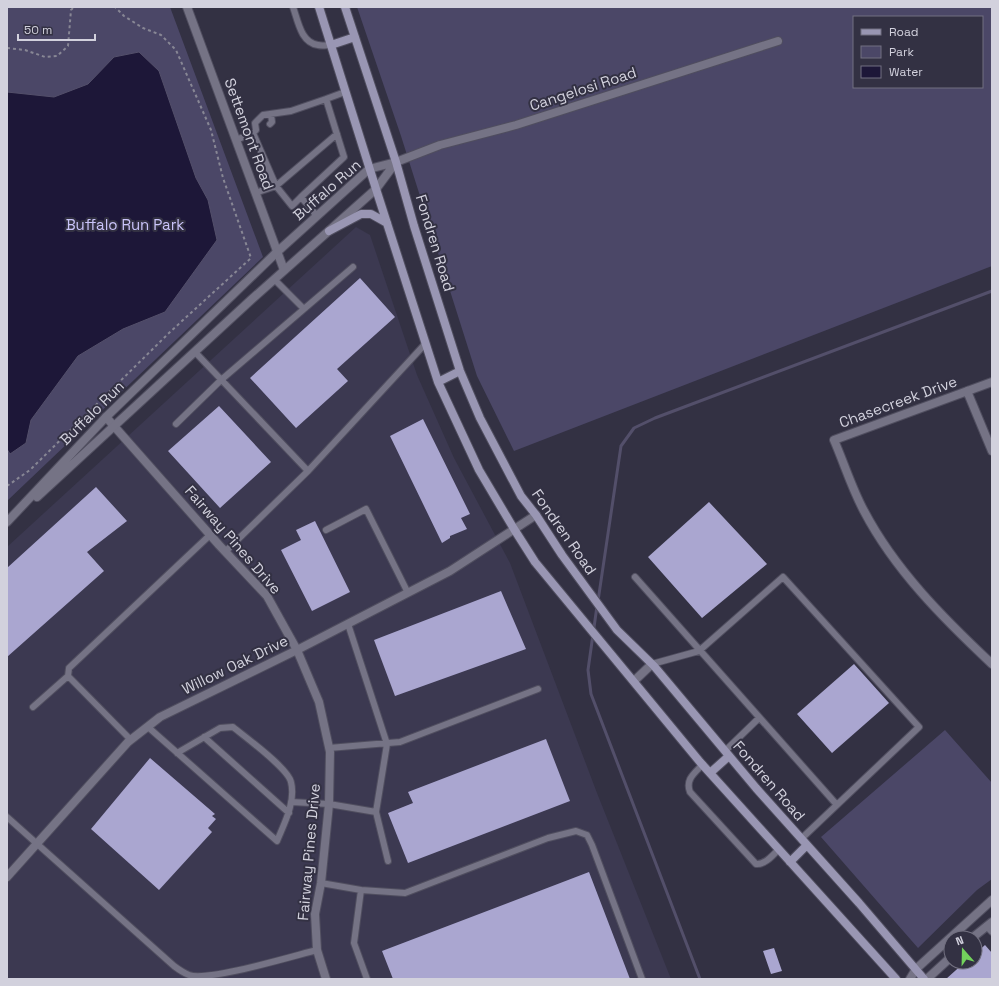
<svg xmlns="http://www.w3.org/2000/svg" width="999" height="986" font-family="'Space Grotesk',sans-serif">
<style>
.built{fill:#3c3951}
.green{fill:#4b4767;fill-rule:evenodd}
.water{fill:#1d1738;stroke:#534f6a}
.lines{fill:none;stroke-linecap:round;stroke-linejoin:round}
.stream{stroke:#534f6a;stroke-width:3}
.building{fill:#aaa6d0}
.service-casing{stroke:#504e5f;stroke-width:8}
.minor-casing{stroke:#504e5f;stroke-width:10}
.tertiary-casing{stroke:#504e5f;stroke-width:10}
.secondary-casing{stroke:#504e5f;stroke-width:10}
.path{stroke:#888795;stroke-width:2;stroke-dasharray:3 3;stroke-linecap:butt}
.service{stroke:#757385;stroke-width:6}
.minor{stroke:#757385;stroke-width:8}
.tertiary{stroke:#757385;stroke-width:8}
.secondary{stroke:#9996b3;stroke-width:8}
.labels{text-anchor:middle;stroke-width:4;stroke-linejoin:round;paint-order:stroke}
.street-label{font-size:15px;fill:#d2d1dd;stroke:#333143}
.park-label{font-size:15px;fill:#cac4f9;stroke:#333143}
</style>
<rect width="100%" height="100%" fill="#333143"/>
<path class="built" d="M356,227L370,235L417,375L454,458L510,563L597,793L671,979H7V547Z"/>
<path class="green" d="M7,7H170L263,257L7,501Z
M357,7H992V266L514,451L477,376L401,136ZM854,17H982V87H854Z
M945,730L992,783V879L977,890L918,948L821,837Z"/>
<path class="water" d="M139,52L159,71L196,178L208,200L217,240L165,312L123,329L78,356L31,420L26,443L10,454L7,449V92L54,97L88,84L114,57Z"/>
<g class="lines">
<path class="stream" d="M598,601L621,446L634,428L655,418L992,291
M597,606L588,670L591,694L700,979"/>
</g>
<path class="building" d="M360,278L395,317L337,369L348,381L296,428L250,378Z
M219,406L271,462L220,508L168,451Z
M423,419L470,514L461,518L467,529L450,536V538L442,543L390,436Z
M96,487L127,521L87,552L104,571L7,657V568Z
M709,502L767,564L702,618L648,557Z
M315,521L350,592L312,611L281,550L301,540L296,530Z
M501,591L526,649L395,696L374,640Z
M854,664L889,703L832,753L797,714Z
M546,739L570,801L408,863L388,813L413,803L408,792Z
M150,758L215,814L212,816L216,819L208,828L212,832L159,890L91,829Z
M589,872L630,979H393L382,951Z
M985,945L992,953V979H946L965,962H975V954Z
M774,948L782,971L771,974L763,951Z"/>
<g class="lines">
<g class="service-casing">
<path id="service" d="M293,7C298,21 301,43 318,45C322,46 327,45 331,45
M270,124L272,122L271,114
M253,133L256,130L255,123L263,115L291,111L326,99
M236,140L253,133L276,186L337,134
M255,193L276,186L292,206L301,197
M317,216L301,197L344,157L326,99L345,92
M274,279L304,309
M195,352L308,471L225,552
M176,424L221,380L353,267
M308,471L426,343
M326,530L366,509L408,593
M635,577L837,805
M348,624L387,744L376,812L388,861
M652,664L699,651L783,577L919,727L801,839
M68,676L131,740
M33,707L68,676L69,668L210,535
M148,727L277,841C284,824 296,802 291,782C288,768 245,737 233,727L220,728L177,753
M204,737L289,813
M329,748L400,742L538,689
M725,751L759,718
M703,764C695,773 685,779 690,792L756,864C765,865 773,855 779,849
M291,802L329,804L376,812
M7,817L174,966C178,969 184,973 189,975C207,982 293,956 317,950
M321,883L361,890L354,943L367,979
M361,890L405,893L548,838L576,831L587,835L592,845L642,979
M986,926L992,932"/>
</g>
<g class="minor-casing">
<path id="minor" d="M187,7L284,270
M396,162L440,145L516,125L778,41
M992,382L834,440C844,463 852,489 864,511C895,570 943,618 992,664
M967,391L992,451
M106,417L219,545L267,596L297,650L319,702L330,752L329,804L321,883L315,914L317,950L326,979
M634,681L652,664
M7,877L128,742L160,717L297,650L450,571L536,515"/>
</g>
<g class="tertiary-casing">
<path id="tertiary" d="M37,497L252,299L376,189L396,162
M7,522L106,417L277,252L369,169L396,162
M972,938L992,922
M910,979L916,969L992,900
M927,979L951,957"/>
</g>
<g class="secondary-casing">
<path id="secondary" d="M319,7L376,189L438,382L479,470L514,529L535,562L700,762L896,979
M345,7L396,162L414,226L460,371L480,418L521,496L536,515L562,555L617,630L654,666L756,788L859,903L924,979
M331,45L355,37
M329,231L361,214H371L387,223
M438,382L460,371
M710,773L729,756
M790,862L806,846"/>
</g>
<path class="path" d="M7,48L25,50L45,57L57,56L68,46L71,10L74,7
M7,486L30,470L170,332L251,258L223,178L211,130L176,50L161,35L143,28L124,16L115,7"/>
<use href="#service" class="service"/>
<use href="#minor" class="minor"/>
<use href="#tertiary" class="tertiary"/>
<use href="#secondary" class="secondary"/>
</g>
<g class="labels">
<g class="street-label">
<text transform="translate(583 89) rotate(-18)" y="5">Cangelosi Road</text>
<text transform="translate(249 134) rotate(70)" y="5">Settemont Road</text>
<text transform="translate(327 190) rotate(-41)" y="5">Buffalo Run</text>
<text transform="translate(435 243) rotate(73)" y="5">Fondren Road</text>
<text transform="translate(898 402) rotate(-20)" y="5">Chasecreek Drive</text>
<text transform="translate(92 413) rotate(-45)" y="5">Buffalo Run</text>
<text transform="translate(564 532) rotate(55)" y="5">Fondren Road</text>
<text transform="translate(233 540) rotate(49)" y="5">Fairway Pines Drive</text>
<text transform="translate(235 665) rotate(-26)" y="5">Willow Oak Drive</text>
<text transform="translate(769 781) rotate(49)" y="5">Fondren Road</text>
<text transform="translate(309 852) rotate(-85)" y="5">Fairway Pines Drive</text>
</g>
<g class="park-label">
<text x="125" y="230">Buffalo Run Park</text>
</g>
</g>
<rect width="999" height="986" fill="none" stroke="#d2d1dd" stroke-width="16"/>
<rect x="853" y="16" width="130" height="72" fill="#333143" stroke="#737181"/>
<rect x="861" y="29" width="20" height="6" fill="#9996b3" stroke="#737181"/>
<text x="889" y="36" font-size="12" fill="#d2d1dd">Road</text>
<rect x="861" y="46" width="20" height="12" fill="#4b4767" stroke="#737181"/>
<text x="889" y="56" font-size="12" fill="#d2d1dd">Park</text>
<rect x="861" y="66" width="20" height="12" fill="#1d1738" stroke="#737181"/>
<text x="889" y="76" font-size="12" fill="#d2d1dd">Water</text>
<g transform="translate(963 950) rotate(340)"><circle r="19" fill="#333143" stroke="#737181"/>
<path d="M0-3L7 15L0 10L-7 15Z" fill="#73d25c"/>
<text y="-6" font-size="11" font-weight="bold" text-anchor="middle" fill="#d2d1dd">N</text>
</g>
<path d="M18 34v6h77v-6" fill="none" stroke="#d2d1dd" stroke-width="2"/>
<text x="24" y="34" font-size="12" fill="#d2d1dd" stroke="#333143" stroke-width="3" paint-order="stroke">50 m</text>
</svg>
